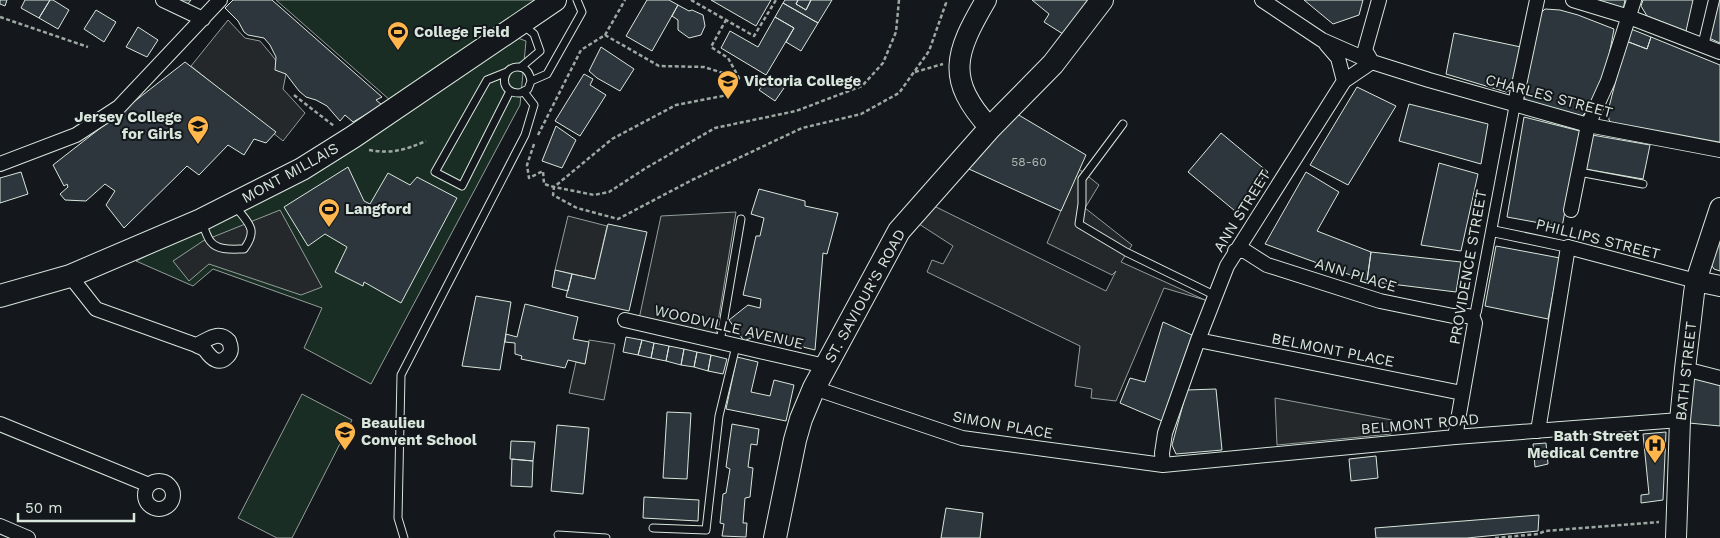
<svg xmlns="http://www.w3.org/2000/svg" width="1720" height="538" font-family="'Work Sans',sans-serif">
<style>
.green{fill:#1a2d24;stroke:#939e99}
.parking{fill:#24282b;stroke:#939e99}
.building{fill:#2c363c;stroke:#d8e6dc}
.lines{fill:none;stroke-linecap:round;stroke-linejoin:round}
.service-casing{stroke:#d8e6dc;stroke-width:9}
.pedestrian-casing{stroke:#d8e6dc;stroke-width:12}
.minor-casing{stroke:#d8e6dc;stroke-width:16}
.secondary-casing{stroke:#d8e6dc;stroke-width:22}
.primary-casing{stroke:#d8e6dc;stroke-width:24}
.path{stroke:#9da8a2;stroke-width:2.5;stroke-dasharray:4 2.5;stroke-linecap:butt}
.service{stroke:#14181c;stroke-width:7}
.pedestrian{stroke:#14181c;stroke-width:10}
.minor{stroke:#14181c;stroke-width:14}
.secondary{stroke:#14181c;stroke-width:20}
.primary{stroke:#14181c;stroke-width:22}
.labels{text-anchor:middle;stroke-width:4;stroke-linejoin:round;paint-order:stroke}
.number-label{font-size:12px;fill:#adbab4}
.poi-label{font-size:15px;font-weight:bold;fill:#d8e6dc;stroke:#14181c;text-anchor:start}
.street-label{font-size:15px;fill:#d8e6dc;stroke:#14181c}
</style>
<rect width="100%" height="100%" fill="#14181c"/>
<path class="green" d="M276,0H535L391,101Z
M515,37L526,41L520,105L371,384L304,348L322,308L213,269L193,286L136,261L289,187Z
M302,394L352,420L292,538H277L238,518Z"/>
<path class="parking" d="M228,20L245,38L260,41L271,54L286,74L283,89L305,113L283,141L191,66Z
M1079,169L1099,185L1085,208L1132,245L1121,262L1205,300L1164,288L1116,401L1091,398L1092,389L1075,386L1080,346L927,272L932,260L943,264L953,246L919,224L932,205L1106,291L1116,271L1112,275L1047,243Z
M280,210L322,287L301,295L209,264L189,281L173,261L203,241Z
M736,212L716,334L639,319L661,216Z
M568,216L607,226L595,279L555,270Z
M589,340L615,344L604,400L569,393L576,362L585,364Z
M1275,398L1392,420L1391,434L1277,445Z"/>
<path class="building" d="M0,0H7L5,6L0,4Z
M25,0H50L39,18L21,8Z
M50,0H53L69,10L58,29L39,18Z
M179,0H191L186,6Z
M233,0H272L382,97L376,100L382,105L353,122L345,115L340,121L327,106L316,100L306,97L299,91L286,74L275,70L276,57L270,45L264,38L248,35L244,32L238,21L225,8Z
M647,0H669L678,5L652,51L626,36Z
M711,0H771L756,26Z
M785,0H798L796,4L806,10L811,0H832L818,23L783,3Z
M798,0H811L806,10L796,4Z
M1032,0H1088L1063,34L1044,22L1049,14Z
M1304,0H1363L1359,15L1333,24Z
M1591,0H1625L1623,10Z
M1643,0H1693L1686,31L1647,16L1641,6Z
M1719,0H1720V43L1709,38Z
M783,3L818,23L801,51L786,42L794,28L775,17Z
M678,5L689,11L692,10L703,15L705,26L701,35L689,38L678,30V20L672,16Z
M1545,9L1560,10L1578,15L1614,29L1605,77L1586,112L1580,118L1526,100L1522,95L1540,14Z
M96,10L116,22L104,42L84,29Z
M775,17L794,28L766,75L721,48L730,31L758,47Z
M138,27L158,40L147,57L126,47Z
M1631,29L1651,37L1647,49L1626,41Z
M1454,33L1521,47L1512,89L1506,92L1446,74Z
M1651,37L1720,65V144L1613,125L1609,120L1608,111L1626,41L1647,49Z
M601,47L634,69L620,91L597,78L589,71Z
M185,62L276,132L266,143L254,139L244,155L228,145L199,175L187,166L124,228L106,205L115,191L105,184L86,201L65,200L60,194L68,187L67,184L64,186L53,165Z
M584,74L593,79L590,85L606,95L580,136L555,121Z
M769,77L784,88L775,101L759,90Z
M1357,87L1396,106L1348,185L1310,165Z
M1409,104L1488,124L1481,164L1399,141Z
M1017,114L1086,155L1061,211L969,169Z
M1524,117L1580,131L1562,227L1507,217Z
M556,126L576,140L562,168L542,161Z
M1221,133L1268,172L1235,211L1188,172Z
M1592,135L1650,145L1643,179L1585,169Z
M1439,163L1478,174L1461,251L1421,245Z
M348,167L364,201L370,204L388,173L410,185L417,177L457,198L401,303L364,282L363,286L335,272L347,247L325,234L308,246L284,207Z
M21,172L28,194L0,203V178Z
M1306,172L1339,192L1317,231L1371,252L1367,281L1265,244Z
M759,189L805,201V206L838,213L827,254L823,253L815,350L770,339L767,333L759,338L756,336L744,341L729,320L748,305L760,308L761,299L743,295L756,236H760L764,218L751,214Z
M608,224L647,232L629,311L566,297L572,274L595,279Z
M1720,227V271L1714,269L1710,263Z
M1496,246L1560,258L1548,319L1485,306Z
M1371,252L1461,262L1456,292L1367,281Z
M555,270L572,274L568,291L552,287Z
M476,296L511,302L500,370L462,366Z
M525,304L578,317L573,339L589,342L585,364L568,360L565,368L521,359L522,356L515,354V343L505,342L506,334L517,337Z
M1163,322L1192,335L1162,421L1120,403L1130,378L1145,382Z
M626,337L642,340L638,355L623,352Z
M642,340L654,343L651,358L638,355Z
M654,343L669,346L666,361L651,358Z
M669,346L684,349L681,365L666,361Z
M684,349L697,352L694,367L681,365Z
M697,352L711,355L708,371L694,367Z
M711,355L727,359L723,374L708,371Z
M737,357L758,362L751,392L770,396L774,380L794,385L786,421L726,409Z
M1695,378L1720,384V426L1689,423L1691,383Z
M1216,389L1222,450L1176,454L1172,445L1187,390Z
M667,412L691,413L687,479L663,478Z
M732,424L759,429L757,445L751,444L748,467L753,468L750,497L745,498L743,523H747L746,537L722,536L724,524L720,523L723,494L726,493L730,469L726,467Z
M557,425L589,428L583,494L551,491Z
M1666,432L1663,500L1641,503V495L1649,494L1643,434Z
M511,441L535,442L533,461L510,459Z
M1546,443L1548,464L1535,467L1533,444Z
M1376,456L1378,478L1351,481L1349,459Z
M512,459L533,461L532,487L511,486Z
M644,497L699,500L698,521L643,518Z
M946,508L983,513L980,538H941Z
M1539,515L1538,531L1467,538H1376L1375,528Z"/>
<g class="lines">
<g class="service-casing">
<path id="service" d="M521,67L540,51L534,34L523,25
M507,72L487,80L435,172L462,186L510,91
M531,81C530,75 528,70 523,68C502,61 496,94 520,93L528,89L531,81L547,74L582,12L577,0
M1123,124L1082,179V204L1079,224L1126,252L1216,296
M1579,172L1643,184
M202,223C205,229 207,238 211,242C218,251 234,249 244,249C259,229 248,223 235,206
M720,342L741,219
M653,528L706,530L719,416L736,346
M558,535L606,538
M404,538L398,518L401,375L525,135L534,105L524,92"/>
</g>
<g class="pedestrian-casing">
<path id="pedestrian" d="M1703,46L1714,0
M1492,231L1568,247
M1473,318L1476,311L1515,104"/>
</g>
<g class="minor-casing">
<path id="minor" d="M163,0L203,19
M1262,0L1322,40L1372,62L1429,80L1588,125L1720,150
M1573,0L1629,17L1720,52
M1326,44L1338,58L1344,81
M1372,62L1365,50L1379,0
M1515,104L1537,0
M0,164L76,135L119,107L220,0
M1571,210L1588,125L1608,81L1634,0
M1235,251H1245L1267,265L1380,301L1453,316H1468L1473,318L1475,323L1455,437
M70,276L96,309L196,345C199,347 204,348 206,351C211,358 219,366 228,356C232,352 231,346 229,341C218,329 207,341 196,345
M625,320L825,366
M1198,340L1462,393
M1685,369L1720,378
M814,388L962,438L1163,465L1455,437L1680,420
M0,424L149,485
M1538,431L1568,247L1696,281
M1163,465L1162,453L1165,433L1198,340L1227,266L1344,81L1372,62
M145 495a14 14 0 1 1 28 0a14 14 0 1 1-28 0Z
M0,526L28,538"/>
</g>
<g class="secondary-casing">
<path id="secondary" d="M986,0C955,53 945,79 990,128
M1696,281L1720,286
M1676,538L1680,420L1685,369L1694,293L1696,281L1720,208"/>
</g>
<g class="primary-casing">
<path id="primary" d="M0,296L70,276L201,220L302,169L353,137L555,0
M775,538L795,440L801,419L814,388L899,231L990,128L1053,64L1102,0"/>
</g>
<path class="path" d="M691,0L754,36L776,0
M899,0L896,32L883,63L862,86L796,111L715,128L646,168L609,192L594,195L554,187L553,195L577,208L618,219L692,180L802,128L861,114L899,93L929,51L946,3L945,0
M0,17L88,47
M605,35L659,66L704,67L739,78L728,58L711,47L726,20
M915,72L943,64
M294,95L334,126
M538,135L581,50L605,35L625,0
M534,144L527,165L529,178L543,171L544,184L554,187L612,139L676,105L728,95L739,78
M369,150C392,154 405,150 426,141
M1495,538L1538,534L1545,531L1659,522"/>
<use href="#service" class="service"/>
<use href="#pedestrian" class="pedestrian"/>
<use href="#minor" class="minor"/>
<use href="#secondary" class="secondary"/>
<use href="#primary" class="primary"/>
</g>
<defs>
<g id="stadium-pin" transform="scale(1.125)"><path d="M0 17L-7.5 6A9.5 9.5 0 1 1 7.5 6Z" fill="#ffb74d" stroke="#14181c"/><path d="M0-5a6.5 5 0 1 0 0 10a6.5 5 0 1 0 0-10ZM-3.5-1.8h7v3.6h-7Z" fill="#111"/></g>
<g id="school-pin" transform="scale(1.125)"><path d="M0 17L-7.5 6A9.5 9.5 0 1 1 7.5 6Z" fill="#ffb74d" stroke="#14181c"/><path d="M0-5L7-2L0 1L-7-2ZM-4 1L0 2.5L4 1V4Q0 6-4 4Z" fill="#111"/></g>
<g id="hospital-pin" transform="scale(1.125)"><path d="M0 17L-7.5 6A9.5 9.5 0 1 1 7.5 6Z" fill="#ffb74d" stroke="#14181c"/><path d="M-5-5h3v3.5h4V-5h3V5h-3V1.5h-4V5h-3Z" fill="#111"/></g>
</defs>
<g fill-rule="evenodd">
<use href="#stadium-pin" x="398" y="32"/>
<use href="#school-pin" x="728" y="81"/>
<use href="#school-pin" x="198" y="126"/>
<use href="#stadium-pin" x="329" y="209"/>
<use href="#school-pin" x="345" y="432"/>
<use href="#hospital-pin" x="1655" y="445"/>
</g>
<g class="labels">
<g class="number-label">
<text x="1029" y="166">58-60</text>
</g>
<g class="poi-label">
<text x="414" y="37">College Field</text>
<text x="744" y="86">Victoria College</text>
<text x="182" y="122" text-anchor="end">Jersey College<tspan x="182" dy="17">for Girls</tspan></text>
<text x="345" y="214">Langford</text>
<text x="361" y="428">Beaulieu<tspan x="361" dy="17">Convent School</tspan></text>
<text x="1639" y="441" text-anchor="end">Bath Street<tspan x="1639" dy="17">Medical Centre</tspan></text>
</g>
<g class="street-label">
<text transform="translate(1549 96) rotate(15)" y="5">CHARLES STREET</text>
<text transform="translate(290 173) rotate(-29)" y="5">MONT MILLAIS</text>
<text transform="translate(1242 211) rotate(-58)" y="5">ANN STREET</text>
<text transform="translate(1598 239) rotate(14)" y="5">PHILLIPS STREET</text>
<text transform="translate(1468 267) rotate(-80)" y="5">PROVIDENCE STREET</text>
<text transform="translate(1356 275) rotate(17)" y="5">ANN PLACE</text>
<text transform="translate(865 296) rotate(-61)" y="5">ST. SAVIOUR'S ROAD</text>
<text transform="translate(729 327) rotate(13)" y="5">WOODVILLE AVENUE</text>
<text transform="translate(1333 350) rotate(11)" y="5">BELMONT PLACE</text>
<text transform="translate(1686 371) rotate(-84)" y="5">BATH STREET</text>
<text transform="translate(1420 424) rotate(-5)" y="5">BELMONT ROAD</text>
<text transform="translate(1003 425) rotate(10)" y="5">SIMON PLACE</text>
</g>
</g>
<path d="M18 513v8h116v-8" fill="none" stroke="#d8e6dc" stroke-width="2.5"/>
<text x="25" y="513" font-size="15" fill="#d8e6dc" stroke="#14181c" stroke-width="4" paint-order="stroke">50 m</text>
</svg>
